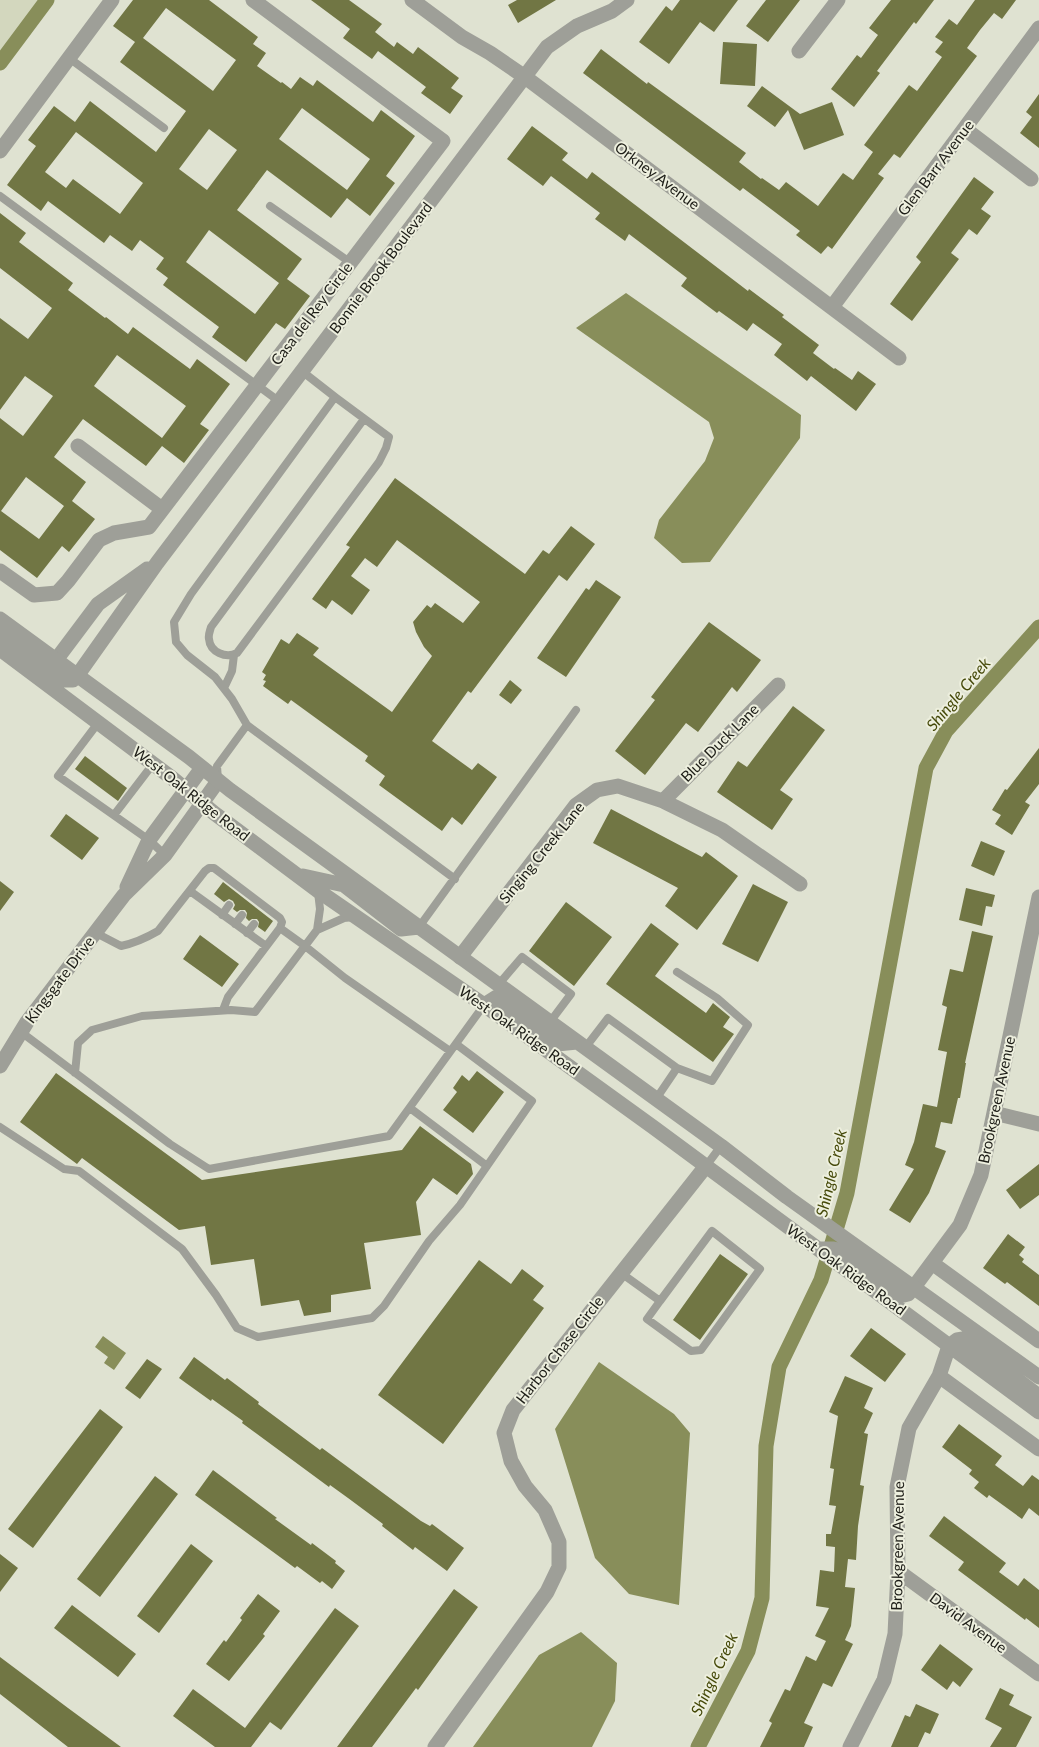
<svg xmlns="http://www.w3.org/2000/svg" width="1039" height="1747" font-family="Lato,sans-serif">
<style>
.built{fill:#d3d7be}
.water{fill:#888e5a}
.lines{fill:none;stroke-linecap:round;stroke-linejoin:round}
.canal{stroke:#888e5a;stroke-width:15}
.building{fill:#717644;fill-rule:evenodd}
.service{stroke:#9e9f98;stroke-width:8}
.minor{stroke:#9e9f98;stroke-width:15}
.tertiary{stroke:#9e9f98;stroke-width:15}
.labels{text-anchor:middle;stroke-width:4;stroke-linejoin:round;paint-order:stroke}
.street-label{font-size:15px;fill:#1d1d17;stroke:#edefde}
.water-label{font-size:16px;font-style:italic;fill:#454909;stroke:#edefde}
</style>
<rect width="100%" height="100%" fill="#dfe2d1"/>
<path class="built" d="M0,0H47L0,63Z"/>
<path class="water" d="M626,293L801,415L800,438L710,562L682,563L654,538L659,520L705,461L714,438L709,422L576,328Z
M103,1336L126,1353L114,1370L104,1363L108,1357L95,1347Z
M599,1362L674,1414L690,1433L679,1605L629,1594L595,1558L555,1429Z
M581,1632L617,1663L615,1701L592,1747H473L539,1655Z"/>
<g class="lines">
<path class="canal" d="M0,63L47,0
M698,1747L748,1651L762,1598L766,1446L779,1367L821,1280L847,1193L926,768L946,731L1039,627"/>
</g>
<path class="building" d="M133,0H209L258,37L253,44L266,53L257,66L281,83L282,82L291,89L300,77L313,86L317,80L373,122L381,110L415,136L386,176L395,183L370,216L347,198L331,218L267,170L237,210L302,259L287,279L310,296L285,329L276,323L246,362L212,337L219,327L163,285L168,278L156,269L164,258L140,240L132,251L110,235L104,243L48,201L41,211L7,185L36,146L28,140L54,106L75,122L90,101L156,152L186,111L120,62L135,42L113,26ZM166,8L236,60L213,91L143,38ZM302,108L370,159L347,190L279,139ZM209,129L237,150L207,190L179,169ZM76,132L143,183L120,214L73,179L66,188L45,172ZM209,230L279,283L255,314L186,262Z
M311,0H349L382,24L375,32L394,47L397,42L413,54L418,47L459,78L451,88L463,96L450,114L421,93L426,87L378,51L372,59L343,38L350,29Z
M517,0H556L518,23L508,5Z
M680,0H738L714,32L700,22L669,64L639,42L666,6L672,11Z
M766,0H800L768,42L746,26Z
M891,0H934L916,24L914,22L877,71L880,73L854,107L831,89L857,55L861,58L878,35L869,28Z
M975,0H1016L1002,19L994,13L980,30L967,48L977,56L900,158L894,154L878,174L884,178L832,249L828,246L821,254L796,235L800,231L743,188L740,191L583,73L601,49L647,84L648,82L746,153L739,162L761,179L762,178L779,190L786,182L818,206L843,173L853,180L873,152L864,145L909,85L917,91L942,57L935,52L943,42L935,37L949,19L957,25Z
M723,42L757,44L755,86L720,84Z
M762,86L800,114L832,102L844,135L804,150L788,110L775,127L747,106Z
M1039,94V148L1020,133L1032,117L1026,112Z
M532,126L568,153L562,160L587,179L592,172L748,291L749,289L784,315L782,317L819,345L813,353L834,369L835,368L852,380L858,371L876,384L856,411L811,376L807,381L774,355L782,344L753,323L747,331L719,311L717,313L681,286L687,278L629,234L625,241L595,219L600,213L551,176L543,186L507,159Z
M974,177L994,192L981,209L991,216L977,235L969,229L951,253L959,259L912,321L890,304L921,262L916,257Z
M0,213L26,233L19,242L73,283L68,290L105,318L106,317L128,334L133,327L190,369L197,359L230,384L200,424L209,430L184,463L162,446L146,466L83,419L54,457L86,482L72,501L95,519L69,552L62,546L37,578L0,550V418L23,436L53,396L25,376L0,410V318L28,339L52,308L0,268ZM117,355L186,406L162,438L94,386ZM26,477L64,506L39,539L1,511Z
M395,478L525,574L543,550L549,554L571,526L595,544L567,581L559,575L471,693L468,691L432,741L472,770L478,763L497,777L462,825L452,817L442,831L379,785L385,776L365,761L368,756L291,700L288,704L263,686L266,681L263,680L266,675L262,672L281,639L289,644L297,633L319,648L313,655L392,712L432,656L424,647L416,632L413,622L427,605L431,608L435,603L463,623L480,602L397,540L377,567L365,558L351,576L370,590L352,615L332,600L326,609L312,599L350,547L346,545Z
M596,580L621,597L566,677L537,658L586,588L589,590Z
M709,622L761,660L737,692L732,687L698,732L686,723L645,775L615,751L655,700L651,697Z
M510,680L522,690L511,704L499,695Z
M793,706L825,730L780,790L793,799L772,830L717,792L738,761L747,767Z
M1039,748V784L1025,802L1030,805L1012,835L995,824L1001,815L992,810L1005,789L1007,790Z
M85,756L127,788L118,801L75,769Z
M611,809L702,857L706,852L738,876L697,930L665,906L678,888L593,843Z
M66,814L99,838L82,860L50,836Z
M981,841L1005,851L994,876L971,866Z
M0,881L14,892L0,911Z
M223,882L273,921L265,932L258,927L259,922L257,919H252L249,921L246,918L247,913L245,910H240L237,912L233,909L235,905L233,901L229,899L224,902L214,894Z
M753,884L788,902L758,962L722,944Z
M966,888L995,895L992,907L986,906L982,926L959,920Z
M566,902L612,937L574,986L529,951Z
M651,923L679,944L655,976L706,1013L713,1003L730,1017L723,1027L734,1034L713,1062L606,984Z
M972,931L993,936L965,1063H966L960,1098H958L952,1124L941,1122L935,1147L946,1151L929,1193L910,1223L889,1210L914,1169L905,1165L914,1142L923,1104L937,1107L947,1052L938,1050L947,1007L942,1005L950,969L963,972Z
M200,935L239,964L222,987L183,959Z
M477,1071L504,1092L473,1133L443,1110L457,1092L453,1088L462,1075L469,1081Z
M56,1073L202,1180L402,1150L420,1126L471,1164L473,1174L457,1195L433,1178L416,1202L421,1235L364,1243L371,1289L331,1295V1312L304,1316L299,1300L261,1306L254,1259L211,1265L205,1226L179,1230L82,1158L77,1164L20,1122Z
M1039,1164V1195L1020,1209L1006,1190Z
M1008,1234L1025,1247L1019,1255L1024,1259L1022,1262L1039,1275V1306L1007,1282L1005,1284L983,1268Z
M720,1254L748,1274L700,1340L673,1320Z
M479,1260L511,1284L522,1269L544,1286L533,1300L544,1308L443,1444L378,1395Z
M871,1328L906,1354L885,1382L850,1356Z
M194,1357L225,1380L227,1378L259,1402L258,1404L320,1450L322,1448L421,1521L430,1526L432,1524L464,1548L447,1571L415,1547L413,1550L382,1526L383,1524L348,1498L330,1485L329,1487L242,1423L243,1421L212,1399L211,1401L179,1378Z
M147,1359L162,1369L140,1399L125,1388Z
M845,1376L873,1388L864,1408L873,1413L864,1433L868,1434L860,1485L864,1486L858,1526L856,1560L848,1559L845,1587L855,1588L851,1626L845,1640L853,1644L832,1687L823,1683L804,1723L813,1727L804,1747H760L772,1723L769,1721L785,1689L790,1691L806,1656L816,1661L826,1641L815,1636L829,1608L816,1606L820,1570L834,1572L835,1547L826,1546V1534H831L836,1506L829,1505L834,1469L830,1468L838,1416L829,1412Z
M100,1409L123,1427L33,1548L8,1529Z
M959,1424L1002,1456L995,1465L1023,1486L1032,1475L1039,1480V1516L1029,1508L1022,1519L989,1495L987,1498L974,1488L979,1482L969,1474L972,1470L942,1447Z
M213,1470L277,1518L275,1519L311,1545L312,1543L336,1561L335,1563L345,1571L332,1589L322,1581L320,1583L297,1566L295,1568L195,1495Z
M155,1476L178,1494L100,1597L77,1579Z
M944,1516L1006,1563L999,1572L1018,1586L1024,1578L1039,1590V1628L1026,1618L1025,1620L958,1570L964,1562L929,1536Z
M191,1544L213,1561L159,1633L137,1616Z
M0,1554L18,1568L0,1592Z
M454,1589L478,1607L418,1690L416,1688L372,1747H337Z
M258,1594L280,1611L263,1634L265,1636L229,1681L206,1664L224,1640L226,1642L242,1620L240,1618Z
M72,1605L136,1654L118,1677L54,1628Z
M335,1608L359,1626L281,1730L270,1722L251,1747H215L173,1716L193,1689L245,1728Z
M940,1644L973,1669L960,1687L953,1681L947,1690L921,1670Z
M0,1657L68,1708L121,1747H68L0,1694Z
M1000,1688L1014,1695L1009,1705L1032,1717L1016,1747H990L1002,1728L985,1719Z
M916,1704L939,1714L930,1734L925,1732L918,1747H891L905,1715L910,1717Z"/>
<g class="lines">
<path class="service" d="M69,58L164,128
M0,196L280,402
M270,206L351,263
M303,372L335,397L191,594L174,622L176,642L187,655L215,677L232,699L247,725L455,879
M335,397L389,437L386,448L379,462L237,653C226,659 210,652 209,639C208,635 210,631 211,627L364,419
M224,688L232,671L234,655
M98,723L58,776L149,840L165,855
M218,780L217,766L247,725
M114,815L153,764
M190,891L266,946
M222,915L229,905
M235,924L242,915
M419,927L576,710
M317,930L320,909L318,892
M96,933L121,946C135,943 146,938 158,931L205,871L209,868H214L280,918L282,922L280,928L305,946L345,978L450,1051
M247,933L254,924
M677,972L717,998L748,1025L712,1081L677,1068
M498,985L522,957L571,994L550,1022
M223,1010L228,997L280,928
M21,1032L170,1144L209,1169L389,1136L484,1005
M456,1044L532,1101L487,1166
M585,1048L608,1018L677,1068L656,1099
M75,1073L78,1043L92,1030L142,1016L231,1010L255,1012L317,930L344,918L354,917
M0,1127L64,1169L79,1171L182,1249L216,1295L237,1328L258,1337L372,1318L384,1306L429,1241L460,1205L487,1166L410,1108
M706,1166L721,1146
M621,1273L660,1301L712,1231L760,1269L701,1350L691,1351L647,1319L660,1301"/>
<path class="minor" d="M412,0L462,37L490,53L525,77L899,358
M799,51L838,0
M965,129L1031,179
M0,151L112,0
M832,307L1039,28
M78,446L162,509
M0,571L34,595L57,593L68,581L99,540L114,533L149,527L443,141L253,0
M56,660L98,604L147,569
M77,676L157,563L547,47L577,26L612,11L627,0
M663,801L778,685
M127,887L149,840L202,768
M460,957L576,805L597,790L618,786L663,801L722,830L800,884
M0,1066L27,1022L124,895L165,855L218,781
M994,1113L1039,1124
M932,1263L1039,1341
M914,1287L960,1225L981,1175L1039,897
M939,1376L1039,1449
M898,1571L1039,1674
M435,1747L547,1592L559,1567V1542L545,1510L525,1486L511,1461L504,1433L513,1410L706,1166
M850,1747L884,1680L895,1634L898,1571L897,1487L909,1428L939,1376L949,1346"/>
<path class="tertiary" d="M0,619L189,757L230,790L721,1146L787,1197L1039,1377
M0,636L62,680H73L77,676
M0,649L172,778L214,813L317,890L484,1005L653,1127L1039,1412
M303,876L344,885L401,929L419,927
M484,1005L495,998L557,1044L577,1042
M818,1249H834L840,1251L904,1295L908,1294L914,1287
M949,1346L957,1340L963,1339L1039,1396"/>
</g>
<g class="labels">
<g class="street-label">
<text transform="translate(936 168) rotate(-53)" y="5">Glen Barr Avenue</text>
<text transform="translate(657 176) rotate(37)" y="5">Orkney Avenue</text>
<text transform="translate(381 268) rotate(-53)" y="5">Bonnie Brook Boulevard</text>
<text transform="translate(312 314) rotate(-53)" y="5">Casa del Rey Circle</text>
<text transform="translate(720 743) rotate(-45)" y="5">Blue Duck Lane</text>
<text transform="translate(191 794) rotate(38)" y="5">West Oak Ridge Road</text>
<text transform="translate(542 853) rotate(-51)" y="5">Singing Creek Lane</text>
<text transform="translate(60 980) rotate(-53)" y="5">Kingsgate Drive</text>
<text transform="translate(519 1031) rotate(35)" y="5">West Oak Ridge Road</text>
<text transform="translate(997 1100) rotate(-78)" y="5">Brookgreen Avenue</text>
<text transform="translate(846 1270) rotate(36)" y="5">West Oak Ridge Road</text>
<text transform="translate(560 1350) rotate(-52)" y="5">Harbor Chase Circle</text>
<text transform="translate(898 1546) rotate(-89)" y="5">Brookgreen Avenue</text>
<text transform="translate(968 1623) rotate(36)" y="5">David Avenue</text>
</g>
<g class="water-label">
<text transform="translate(958 694) rotate(-50)" y="6">Shingle Creek</text>
<text transform="translate(831 1173) rotate(-77)" y="6">Shingle Creek</text>
<text transform="translate(714 1674) rotate(-65)" y="6">Shingle Creek</text>
</g>
</g>
</svg>
